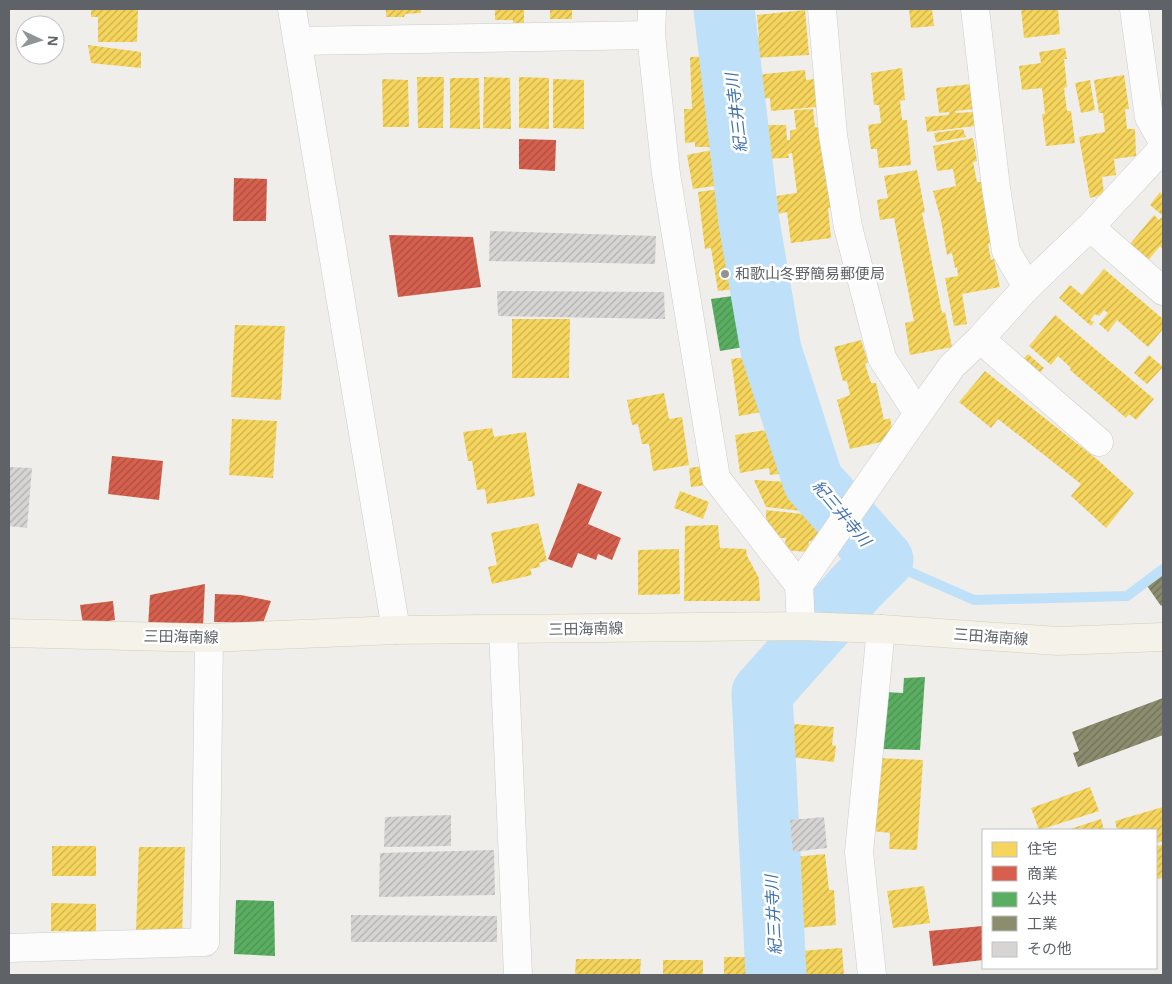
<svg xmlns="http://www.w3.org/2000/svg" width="1172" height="984" font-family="Arial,'Noto Sans JP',sans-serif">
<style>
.homes{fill:url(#homes-hatch)}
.shops{fill:url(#shops-hatch)}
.public{fill:url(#public-hatch)}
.industry{fill:url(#industry-hatch)}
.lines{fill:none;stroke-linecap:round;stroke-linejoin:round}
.stream{stroke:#bfe0f9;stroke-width:10}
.river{stroke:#bfe0f9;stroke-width:61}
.building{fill:url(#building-hatch)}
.minor-casing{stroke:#cbcccc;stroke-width:29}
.major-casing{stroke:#d7ceb8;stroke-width:29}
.minor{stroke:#fdfcfc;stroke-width:28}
.major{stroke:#f4f2e9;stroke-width:28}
.poi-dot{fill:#919496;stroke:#fff;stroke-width:2}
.labels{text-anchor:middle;stroke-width:5;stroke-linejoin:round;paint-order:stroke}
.poi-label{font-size:15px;fill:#5f6368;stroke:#fff;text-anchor:start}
.street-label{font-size:15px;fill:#5f6368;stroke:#fff}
.water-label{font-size:16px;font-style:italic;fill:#4174aa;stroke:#fff}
</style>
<defs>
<pattern id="homes-hatch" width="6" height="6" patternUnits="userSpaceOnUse" patternTransform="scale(1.25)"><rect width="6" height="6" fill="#f6d55c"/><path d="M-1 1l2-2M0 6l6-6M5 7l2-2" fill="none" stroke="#cab050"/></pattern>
<pattern id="shops-hatch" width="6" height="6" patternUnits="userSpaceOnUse" patternTransform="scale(1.25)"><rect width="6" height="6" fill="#d6604d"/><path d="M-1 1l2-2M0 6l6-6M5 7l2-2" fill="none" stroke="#a85042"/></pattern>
<pattern id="public-hatch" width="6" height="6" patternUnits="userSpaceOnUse" patternTransform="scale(1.25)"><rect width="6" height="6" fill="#5aae61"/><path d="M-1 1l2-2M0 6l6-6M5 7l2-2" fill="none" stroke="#4e9154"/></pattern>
<pattern id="industry-hatch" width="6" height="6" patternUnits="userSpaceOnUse" patternTransform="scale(1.25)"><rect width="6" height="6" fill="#8c8c6e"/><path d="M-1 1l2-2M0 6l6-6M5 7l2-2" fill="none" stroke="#70705a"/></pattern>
<pattern id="building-hatch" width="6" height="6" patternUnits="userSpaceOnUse" patternTransform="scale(1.25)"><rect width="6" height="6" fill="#d6d5d3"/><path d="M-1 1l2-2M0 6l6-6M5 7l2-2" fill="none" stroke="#b1b0af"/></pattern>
</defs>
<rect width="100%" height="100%" fill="#efeeea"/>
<path class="homes" d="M91,9H138L137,42H98V17H91Z
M386,9H421V13L405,14L404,17H386Z
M495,9H524V23H513V20H495Z
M550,9H572V19H550Z
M909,9H932L934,26L911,28Z
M1021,9H1058L1060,34L1024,38Z
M805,10L809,55L754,58L752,37H759L757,15Z
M88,45L141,52V68L91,63Z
M1065,48L1067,59H1064L1067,87L1064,88L1067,111H1071L1075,143L1046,146L1042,114H1045L1042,88L1022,90L1019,66L1041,63L1039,52Z
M717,56L722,147H695V142L685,143L684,109H692L690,57Z
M902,68L905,100L900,101L902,120H907L911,165L879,168L877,149H871L868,125L881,123L879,105H874L871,73Z
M805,70L806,80L815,79L818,107L771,111L770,98L754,99L753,75Z
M1124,75L1129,109H1125L1127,129H1135L1136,156L1114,159L1116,175L1102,177L1104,194L1090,198L1079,137L1105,132L1103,113H1099L1094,80Z
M417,77H444L443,128H418Z
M484,77L510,78L511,129L483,128Z
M519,77L549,78V129L519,128Z
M450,78H479L480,129L450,128Z
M382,79L408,80L409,127H383Z
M553,79L584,80V129L553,128Z
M1090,80L1095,110L1081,113L1075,83Z
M971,84L973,109L955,111L956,113L973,112L975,126L927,132L925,117L949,115V112L939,113L936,88Z
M813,109L815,127L820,128L827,189H832L835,207L828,208L831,238L791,243L787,212L778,214L776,196L797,193L792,153L788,154L789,158L758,159L755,125H786L787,140H790V131L796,129L794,110Z
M963,129L966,137L936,142L934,133Z
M973,138L977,161L973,162L977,182H981L992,243L988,244L991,260L994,259L1000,287L962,294L967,324L954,326L945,278L958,276L957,267L955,268L952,253L947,255L941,220L933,191L956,186L953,169L937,171L933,146Z
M722,148L729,184L693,189L687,155Z
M917,170L925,212L922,213L942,313L945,312L952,347L910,355L905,323L914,321L894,218L880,220L877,200L888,198L884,176Z
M727,188L743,288L718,291L711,248L705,249L698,192Z
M1160,192L1163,196V249L1160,246L1147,262L1130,244L1154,215L1159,220L1163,216L1150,205Z
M1104,269L1163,319V329L1148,347L1117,320L1108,332L1099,324L1108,313L1104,310L1099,316L1095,314L1090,320L1094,322L1091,326L1059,298L1070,285L1082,295Z
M1055,315L1154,399L1136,420L1129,414L1126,418L1070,370L1071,368L1058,356L1051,365L1029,346Z
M512,319H570L569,378H512Z
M235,325L285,326L281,400L231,397Z
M861,340L868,362L865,364L871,383H876L884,420L890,418L894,439L850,449L837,400L850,395L847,381H843L834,347Z
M1028,354L1044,368L1035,378L1018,364Z
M765,355L773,410L739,416L731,359Z
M1149,355L1163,367L1147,384L1134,373Z
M985,371L1099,461L1134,493L1106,528L1071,496L1081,484L998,419L991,428L959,402Z
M664,393L669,419L682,417L689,465L653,471L649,444H642L638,424L632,425L627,400Z
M232,419L277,421L273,478L229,475Z
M785,427L787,441L793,440L797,472L770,475L769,468L740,473L735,435Z
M492,428L494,437L526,432L535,496L487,504L485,489L477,490L472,461H468L463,432Z
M703,466L706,485L691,487L689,468Z
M754,480L805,483L829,514L766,507Z
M680,491L709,502L703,519L674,508Z
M766,510L821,516L820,542L809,541L808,552L784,550L786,538H771L766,525Z
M538,523L547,561L539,563L540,567L530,569L532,575L492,584L488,567L497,565L491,533Z
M718,525L720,548L746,549L747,556L759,578L760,601H684L685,526Z
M679,549L680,594L638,595V550Z
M793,724L834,727L832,745L836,746L834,762L790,757Z
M877,758L923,760L917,850L889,849L890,833L873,831Z
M1090,787L1099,811L1039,830L1031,808Z
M1163,807V841L1156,843V830H1117L1115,821Z
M1101,819L1104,830H1067Z
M1163,844V877L1156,880V847Z
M52,846H96V876H52Z
M139,847H185L182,935L136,933Z
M825,854L829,890H834L836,925L800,928L794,857Z
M924,886L930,923L893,928L887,891Z
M51,903L96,904V931H51Z
M842,948L844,975L801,974L799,951Z
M724,957H760V975H724Z
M576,959H641L640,975H575Z
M663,960H703V975H663Z"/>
<path class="shops" d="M519,139L556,140L555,171L519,169Z
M234,178L267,179L266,221H233Z
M389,235L473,237L481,287L398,297Z
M112,456L163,461L159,500L108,494Z
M578,483L602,492L588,524L621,538L612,560L598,554L596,560L578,553L572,568L548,559Z
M205,584L203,627H148L150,595Z
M215,594L241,595L271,601L263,623L214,622Z
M113,601L115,620L83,625L80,605Z
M983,926V960L933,966L929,931Z"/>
<path class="public" d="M747,294L756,345L720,351L711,299Z
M925,677L920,750L882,749L885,692L903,693L904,678Z
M236,900L274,901L275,956L234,954Z"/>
<path class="industry" d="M1163,570V604L1161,606L1145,583Z
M1163,698V735L1078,767L1073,753L1079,751L1072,732Z"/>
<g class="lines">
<path class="stream" d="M883,560L974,600L1127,596L1163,569"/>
<path class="river" d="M724,9L749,222L771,350L813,481L883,560L857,586L762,693L776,975"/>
</g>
<path class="building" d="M490,231L656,236L655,264L489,261Z
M497,291L664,292L665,319L498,316Z
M9,467L32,468L27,528L9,526Z
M451,815V846L384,847L385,817Z
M824,817L827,848L793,852L790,820Z
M494,850L495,895L379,897L380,853Z
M351,915L497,916V942H351Z"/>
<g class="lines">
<g class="minor-casing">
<path id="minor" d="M292,9L396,630
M652,9L651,35L666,174L716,478L799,585L801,626
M822,9L833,135L848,227L882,358L918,414
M975,9L996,188L1006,251L1027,287
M1134,9L1149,117L1163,142
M297,41L651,35
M1090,227L1163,291
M980,339L1099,442
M799,585L918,414L952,366L980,339L1027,287L1090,227L1163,148
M503,630L518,975
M9,948L205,942L209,638
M872,975L859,852L881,629"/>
</g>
<g class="major-casing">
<path id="major" d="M9,633L209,638L396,630L801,626L881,629L1058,641L1163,637"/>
</g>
<use href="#minor" class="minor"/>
<use href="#major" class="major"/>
</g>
<circle class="poi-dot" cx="725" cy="274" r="5"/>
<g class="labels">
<g class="poi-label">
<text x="735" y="279">和歌山冬野簡易郵便局</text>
</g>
<g class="street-label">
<text transform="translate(586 629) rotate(-1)" y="5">三田海南線</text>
<text transform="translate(181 637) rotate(1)" y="5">三田海南線</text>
<text transform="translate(991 637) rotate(4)" y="5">三田海南線</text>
</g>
<g class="water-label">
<text transform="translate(736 113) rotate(-97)" y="6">紀三井寺川</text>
<text transform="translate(842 513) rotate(50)" y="6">紀三井寺川</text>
<text transform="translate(773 915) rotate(-93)" y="6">紀三井寺川</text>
</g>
</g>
<rect width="1172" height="984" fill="none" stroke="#5f6368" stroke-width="20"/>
<rect x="982" y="829" width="175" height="140" fill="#ffffff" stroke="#bfc1c3"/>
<rect x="992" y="842" width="25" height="15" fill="#f6d55c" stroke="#bfc1c3"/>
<text x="1027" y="854" font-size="15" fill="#5f6368">住宅</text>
<rect x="992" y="866" width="25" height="15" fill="#d6604d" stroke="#bfc1c3"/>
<text x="1027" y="879" font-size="15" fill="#5f6368">商業</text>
<rect x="992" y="892" width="25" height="15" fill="#5aae61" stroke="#bfc1c3"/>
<text x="1027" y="904" font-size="15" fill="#5f6368">公共</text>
<rect x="992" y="916" width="25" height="15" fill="#8c8c6e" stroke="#bfc1c3"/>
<text x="1027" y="929" font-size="15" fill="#5f6368">工業</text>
<rect x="992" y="942" width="25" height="15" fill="#d6d5d3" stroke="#bfc1c3"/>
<text x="1027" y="954" font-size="15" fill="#5f6368">その他</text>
<g transform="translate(40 40) rotate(94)"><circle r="24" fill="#ffffff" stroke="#bfc1c3"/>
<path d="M0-4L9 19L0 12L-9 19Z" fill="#919496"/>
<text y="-8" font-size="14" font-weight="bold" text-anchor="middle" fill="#5f6368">N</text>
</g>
</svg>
